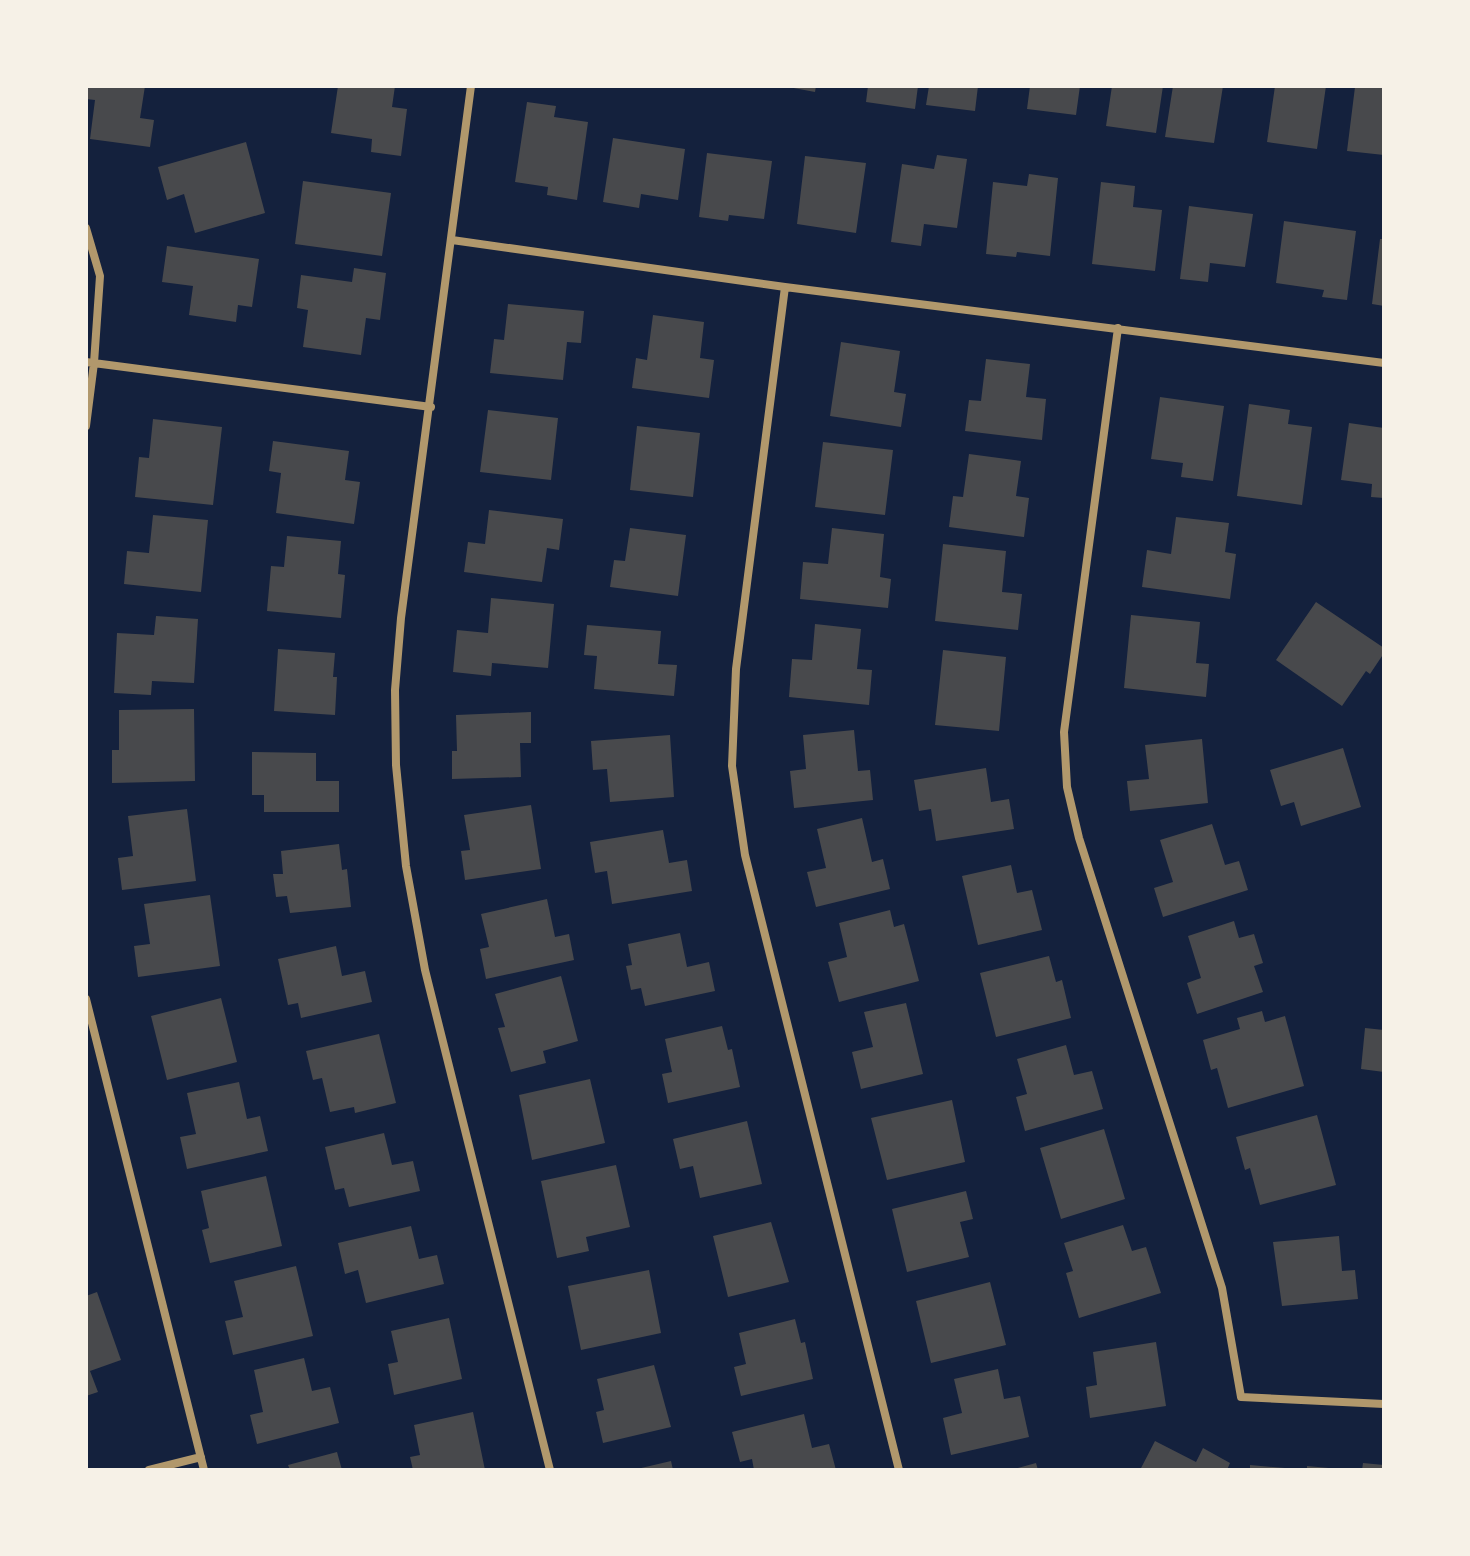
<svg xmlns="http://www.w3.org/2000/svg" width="1470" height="1556" font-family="Overpass,sans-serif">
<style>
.building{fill:#48494c}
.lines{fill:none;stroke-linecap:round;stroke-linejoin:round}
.minor{stroke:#b1986c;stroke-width:8}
</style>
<rect width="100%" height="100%" fill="#14213d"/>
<path class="building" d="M86,86H145L140,118L154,120L150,147L90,139L95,100L86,99Z
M338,86H395L392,107L407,109L401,156L371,152L372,139L331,133Z
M783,86H816L815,92Z
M868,86H918L915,109L866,102Z
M929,86H978L975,111L926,105Z
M1030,86H1080L1076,115L1027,109Z
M1112,86H1163L1156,133L1106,126Z
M1173,86H1223L1214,143L1165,137Z
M1275,86H1326L1317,149L1267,142Z
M1366,86H1384V155L1347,151L1355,87Z
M527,102L556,106L554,117L588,122L577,200L547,195L548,187L515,182Z
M613,138L685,149L678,200L641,194L639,208L603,202Z
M246,142L265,213L195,233L184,194L167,200L158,167Z
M707,153L772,161L764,219L729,215L728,221L699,217Z
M937,155L967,159L957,228L924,224L921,246L891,242L902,164L934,169Z
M805,156L866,163L856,233L797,224Z
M1029,174L1058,178L1050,256L1017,252L1016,257L986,254L993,182L1027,186Z
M303,181L391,193L382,256L295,244Z
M1101,182L1135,186L1133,207L1162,210L1155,271L1092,264Z
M1189,206L1253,214L1245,267L1210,263L1208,282L1180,279Z
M1284,221L1356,231L1347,300L1322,297L1324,290L1276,283Z
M1380,239H1384V306L1372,304Z
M167,246L259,259L252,307L238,305L236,322L189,315L193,286L162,282Z
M354,268L386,273L380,320L366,318L361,355L303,347L308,310L297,308L301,275L352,282Z
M508,304L584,311L581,343L567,342L563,380L490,373L494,339L504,340Z
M653,315L704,322L700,358L714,360L709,398L632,388L636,358L647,360Z
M841,342L900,351L894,392L906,394L901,427L830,416Z
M986,359L1030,364L1026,397L1046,399L1042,440L965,431L969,400L981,401Z
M1160,397L1224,406L1213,481L1181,477L1183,463L1151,459Z
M1249,404L1290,410L1288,424L1312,427L1302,505L1237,496Z
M488,410L558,418L551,480L480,472Z
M153,419L222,427L213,505L135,497L139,457L149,458Z
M1349,423L1384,428V498L1371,497L1372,484L1341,480Z
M637,426L700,433L693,497L630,490Z
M273,441L349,451L345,480L360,482L354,524L276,513L281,473L269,471Z
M823,442L893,450L885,515L815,507Z
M969,454L1021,461L1016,496L1029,498L1024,537L949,527L953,496L963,497Z
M489,510L563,519L559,550L547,548L542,582L464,572L468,542L485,544Z
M153,515L208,520L201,592L124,584L127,551L149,553Z
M1176,517L1229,523L1225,552L1236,554L1230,599L1142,587L1147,550L1171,554Z
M630,528L686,535L678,596L610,587L614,560L625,561Z
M832,528L884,534L880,577L891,579L888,608L800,599L803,562L828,564Z
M287,536L341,541L338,574L345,575L341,618L267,611L271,566L284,567Z
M943,544L1006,551L1002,592L1022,594L1018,630L935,621Z
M491,598L554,604L548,668L492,663L491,676L453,672L457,630L488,633Z
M1316,602L1384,648V653L1370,674L1366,671L1342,706L1276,660Z
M1131,615L1200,622L1196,663L1209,664L1206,697L1124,688Z
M156,616L198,619L194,683L152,681L151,695L114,693L117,633L154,635Z
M815,624L861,629L857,669L872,670L869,705L789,697L792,659L812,660Z
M587,625L661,631L658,664L677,665L674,696L594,689L597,656L584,655Z
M278,649L335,653L333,677H337L335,715L274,711Z
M943,650L1006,657L999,731L935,725Z
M194,709L195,781L112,783V750H119V710Z
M531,712V743H520L521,777L452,779V751H457L456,715Z
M854,730L858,771L870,770L873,800L794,808L790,771L806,769L803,735Z
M670,735L674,797L610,802L607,769L593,770L591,741Z
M1202,739L1208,803L1130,811L1127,781L1149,779L1145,745Z
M1343,748L1361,807L1301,826L1294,802L1281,806L1270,770Z
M252,752L316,753V781H339V812H264V795H252Z
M986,768L991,802L1009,799L1014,829L936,841L931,809L919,811L914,780Z
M531,805L541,869L465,880L461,851L470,850L464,815Z
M187,809L196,881L122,890L118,858L133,856L128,816Z
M862,818L872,862L883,859L890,889L816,907L807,872L826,868L817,829Z
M1212,824L1225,865L1239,861L1248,890L1163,917L1154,888L1173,882L1160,840Z
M663,830L669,863L687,860L692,891L612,904L607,871L595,873L590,842Z
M339,844L342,870L347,869L351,907L290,913L287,896L276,897L273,874H283L281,851Z
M1011,865L1017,893L1032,890L1042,930L978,945L962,876Z
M210,895L220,966L138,977L134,946L150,944L144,904Z
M547,899L555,937L569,934L574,960L486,979L480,949L489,947L481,914Z
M890,910L894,927L904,924L919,981L839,1002L828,962L847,957L839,923Z
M1234,921L1239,938L1254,934L1263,963L1254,966L1263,992L1197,1014L1187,983L1201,978L1188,936Z
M680,933L687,967L709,962L715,991L645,1006L641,988L631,990L626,966L632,965L628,944Z
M336,946L342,976L365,971L372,1002L301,1018L298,1003L288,1005L278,959Z
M1049,956L1056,982L1062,980L1071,1018L996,1037L980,973Z
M561,976L578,1041L543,1051L546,1063L511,1072L498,1028L505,1027L495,994Z
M221,998L237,1062L167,1080L151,1016Z
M906,1003L923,1074L861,1089L852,1052L873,1047L864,1012Z
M1262,1011L1265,1022L1285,1016L1304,1086L1228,1108L1217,1068L1211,1070L1203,1040L1240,1029L1237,1018Z
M722,1026L728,1050L732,1049L740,1087L668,1103L662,1074L672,1072L665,1039Z
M1365,1028L1384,1030V1072L1361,1069Z
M379,1034L396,1103L355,1113L354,1107L330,1112L322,1078L313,1080L306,1051Z
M1066,1045L1074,1075L1092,1071L1103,1109L1025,1131L1016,1097L1027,1094L1017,1059Z
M590,1079L605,1143L532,1160L519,1095Z
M239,1082L247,1119L260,1116L268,1151L187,1169L180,1137L196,1134L187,1093Z
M952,1100L965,1162L887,1180L871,1118Z
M1317,1115L1336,1185L1260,1205L1250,1168L1245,1170L1236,1137Z
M747,1121L762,1184L700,1198L693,1166L680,1169L673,1139Z
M1104,1129L1125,1199L1061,1219L1040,1148Z
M384,1133L392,1165L413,1161L420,1191L349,1207L344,1188L335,1190L325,1147Z
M616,1165L630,1227L586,1237L589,1251L557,1258L541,1181Z
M266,1176L282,1246L210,1263L202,1230L209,1228L201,1191Z
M966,1191L973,1219L960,1222L969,1257L907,1272L892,1209Z
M771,1222L789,1282L728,1297L713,1236Z
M1123,1225L1132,1251L1146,1247L1161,1293L1079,1318L1066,1273L1073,1271L1064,1243Z
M411,1226L419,1259L437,1255L444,1284L366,1303L358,1270L345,1274L338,1243Z
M1339,1236L1342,1271L1355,1270L1358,1299L1282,1306L1273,1242Z
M296,1266L313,1336L233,1355L225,1321L243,1317L234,1281Z
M649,1270L661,1333L581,1350L568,1286Z
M990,1282L1006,1345L931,1363L916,1301Z
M97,1292L121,1360L90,1371L98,1392L86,1396V1296Z
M449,1318L462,1379L394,1395L388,1364L398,1362L391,1331Z
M795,1319L801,1343L805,1342L813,1379L741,1396L734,1367L746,1364L739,1333Z
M1156,1342L1166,1406L1090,1418L1086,1387L1097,1385L1093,1352Z
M304,1358L312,1391L330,1387L339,1423L257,1444L250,1415L263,1412L254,1370Z
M654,1365L671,1427L603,1443L596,1412L604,1410L597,1379Z
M998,1369L1004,1399L1020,1396L1029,1437L951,1455L943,1418L962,1413L954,1379Z
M473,1412L485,1470H413L410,1457L420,1455L414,1425Z
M804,1414L812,1448L829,1444L836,1470H754L752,1459L740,1462L732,1432Z
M1155,1441L1196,1462L1203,1448L1230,1463L1227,1470H1140Z
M337,1452L342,1470H290L288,1465Z
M671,1461L673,1470H637V1469Z
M1036,1463L1038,1470H1014V1469Z
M1363,1463L1384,1465V1470H1362Z
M1250,1465L1285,1468V1470H1250Z
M1307,1466L1329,1468V1470H1307Z"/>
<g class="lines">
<path class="minor" d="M471,86L401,618L395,690L396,765L406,866L425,970L550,1470
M86,228L100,276L94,363L86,426
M452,240L785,287L1384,363
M785,287L736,669L732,766L745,855L899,1470
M1118,328L1064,732L1067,787L1079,838L1222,1288L1241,1397L1384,1404
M86,362L431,407
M86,999L204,1470
M149,1470L201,1457"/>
</g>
<rect width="1470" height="1556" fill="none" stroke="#f6f1e7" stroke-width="176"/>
</svg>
